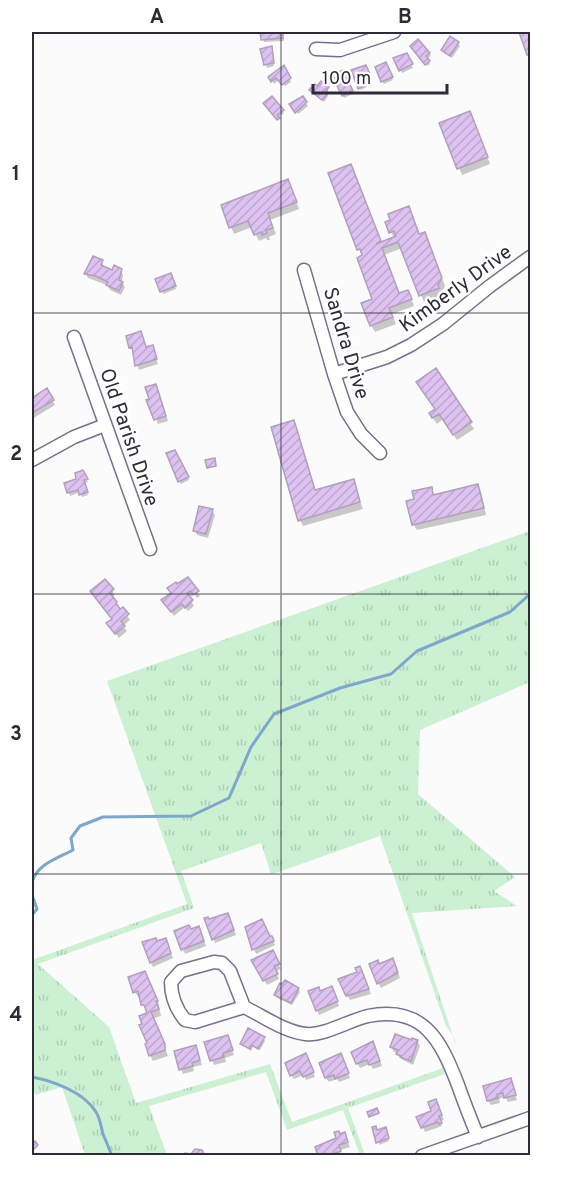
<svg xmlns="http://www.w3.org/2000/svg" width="562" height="1187" font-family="Overpass,sans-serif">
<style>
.park{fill:url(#park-tufts)}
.shadow{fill:#0003}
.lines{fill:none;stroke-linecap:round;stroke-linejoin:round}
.stream{stroke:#7ea7cc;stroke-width:3}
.building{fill:url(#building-hatch);stroke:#b1a0bc;stroke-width:1.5}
.minor-casing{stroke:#75708c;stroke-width:15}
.minor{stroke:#fff;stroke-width:12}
.grid{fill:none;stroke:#2c2b36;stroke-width:1.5;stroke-opacity:0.55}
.labels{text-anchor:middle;stroke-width:5;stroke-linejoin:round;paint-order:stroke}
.street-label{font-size:20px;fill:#2c2b36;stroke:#fff}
.neatline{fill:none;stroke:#2c2b36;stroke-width:2}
.grid-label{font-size:20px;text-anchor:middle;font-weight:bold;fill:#2c2b36}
</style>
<defs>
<pattern id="park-tufts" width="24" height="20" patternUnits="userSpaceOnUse" patternTransform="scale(1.5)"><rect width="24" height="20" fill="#cbf0d2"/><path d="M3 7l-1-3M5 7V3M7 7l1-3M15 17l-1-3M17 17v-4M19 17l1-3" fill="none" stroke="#aeceb5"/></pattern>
<pattern id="building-hatch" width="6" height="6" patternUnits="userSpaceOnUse" patternTransform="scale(1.5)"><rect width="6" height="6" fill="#ddc1f0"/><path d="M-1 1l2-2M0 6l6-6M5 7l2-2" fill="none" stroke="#bea6ce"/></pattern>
</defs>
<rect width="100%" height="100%" fill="#fbfbfb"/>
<path class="park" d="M530,531V682L420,730L418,794L515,877L494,891L517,906L412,913L457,1048L454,1037L446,1026L380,836L273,874H271L261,843L181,871L194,908L38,964L109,1027L136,1103L270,1064L292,1122L443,1068L445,1074L348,1108L365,1155H360L343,1110L287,1130L266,1072L149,1106L167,1155H85L62,1087L35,1095L32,1084V960L187,904L107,681Z"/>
<path class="shadow" d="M262,32H283L284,41L264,42Z
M521,32H530V58L528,54Z
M458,43L460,46L452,58L444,53L443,50Z
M414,49L429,53L431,56L427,59L430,64L427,66Z
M262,50L272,51L274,66L267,68Z
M407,55L413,68L402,73L395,59Z
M365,66L370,77L364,80L367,87L361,90L359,88Z
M284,67L291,82L285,86L279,80L274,84L270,77Z
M387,67L393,80L384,84L377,68Z
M343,72L353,94L344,98L335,79L341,77Z
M328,88V96L324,102L311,90Z
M302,98L308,106L298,114L291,105Z
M266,106L282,111L284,113L278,118L280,121Z
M470,113L490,164L462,175L441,124Z
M351,166L381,243L394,238L391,232L412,215L420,235L428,240L445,286L443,290L440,291L442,295L424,302L402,248L384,255L399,295L411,298L414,306L392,314L396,324L375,332L371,325L374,299L363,257L330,174Z
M291,187L299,209L270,220L276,234L269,237L270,240H267L266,238L259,241L252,227L234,234L231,227Z
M102,262L104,268L112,272L121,270L123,275L122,282L125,287L121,295L110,290L107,285L88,278L86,274Z
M172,278L176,289L163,294L157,280Z
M32,303L34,308L32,315Z
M141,333L147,348L154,351L158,364L139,370L134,356Z
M47,390L55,405L32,419V399Z
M158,390L168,421L158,424L156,419Z
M436,410L470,423L474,429L457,440L443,419L437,424L430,414Z
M294,422L297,428L316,492L353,481L363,509L303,526L300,520Z
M183,465L189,480L181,484L179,481Z
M83,472L88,482L84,483L88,495L82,497L80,492L70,496L66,484L78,480Z
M478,486L481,492L486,515L417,530L413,524L415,500L431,489L435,496Z
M212,510L215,515L208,538L197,535L194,530Z
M175,584L197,592L200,596L197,598L194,594L189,598L194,606L188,611L185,607L174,616L166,605Z
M112,590L115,595L112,597L120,611L123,609L130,620L123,626L127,631L119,638L111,628L113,620L95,596Z
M230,919L236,935L215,943L209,921Z
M246,928L271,937L275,945L256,954Z
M191,931L201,932L206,946L185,954L183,949Z
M166,940L173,958L153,967L151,963L157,943Z
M272,952L281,969L276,971L279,979L267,985L253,961Z
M395,965L400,978L381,988L378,983Z
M362,972L371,994L350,1000L347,995Z
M130,978L154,995L158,1001L161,1016L154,1018L168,1056L153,1061L150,1055L149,1014L135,992Z
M298,989L300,992L292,1005L277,998L275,995Z
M320,992H334L339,1006L319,1015L317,1010Z
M228,1037L234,1055L225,1058L226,1062L214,1065L206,1043Z
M263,1038L265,1041L260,1050L253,1047L251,1051L242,1044Z
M417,1041L420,1046L413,1065L401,1059L398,1053L394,1052L391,1047Z
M195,1047L202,1065L193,1067L194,1071L183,1074L175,1052Z
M375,1048L382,1066L373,1069L370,1064L360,1068L357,1063Z
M308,1059L315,1077L306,1080L304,1075L294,1079L291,1075Z
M343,1059L350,1078L339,1082L337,1079L329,1082L326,1078Z
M510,1079L517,1100L508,1102L505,1097L499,1099L500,1103L491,1105L488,1101Z
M438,1105L444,1120L440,1121L442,1126L425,1132L418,1117L433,1112Z
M377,1132H386L389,1141L379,1145Z
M344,1134L350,1147L340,1150L342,1156H320L340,1135Z"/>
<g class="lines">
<path class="stream" d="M32,882C37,864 58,858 73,850L71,838L80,826L103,817L191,816L229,798L251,747L274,714L340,688L391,674L417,651L510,612L530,594
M32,895L37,909L32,915
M32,1077C53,1081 84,1092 96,1112C100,1118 101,1127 103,1134C106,1141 109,1148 112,1156"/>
</g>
<path class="building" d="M260,32H283V38L261,40Z
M519,32H530V53L527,55Z
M450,36L459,42L450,56L441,50Z
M418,39L430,53L426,56L430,61L425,65L410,46Z
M272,46L274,63L264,65L260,49Z
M407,53L413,64L399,71L393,58Z
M386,62L393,77L381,82L375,67Z
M284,65L291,78L282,85L276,78L271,82L268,77Z
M366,65L370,74L364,77L367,84L358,89L351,70Z
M343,70L353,91L342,96L333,78L339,76L337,73Z
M321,81L329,87L326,91L328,93L322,100L309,90L315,84L317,86Z
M272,96L284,110L277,115L280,118L277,120L263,103Z
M303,96L307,102L295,113L289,104Z
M470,111L488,157L457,169L439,123Z
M351,164L381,241L376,244L396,236L394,231L389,233L385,222L390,220L388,214L409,206L419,234L425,232L442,278L438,285L439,288L419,296L398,242L382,248L399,293L408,290L412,299L389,308L393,317L370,326L361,303L372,299L357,258L362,255L360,249L357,250L328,173Z
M288,179L297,202L268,213L273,228L266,230L267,233L262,235L261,232L254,235L248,221L229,228L221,205Z
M93,256L103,260L101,265L112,270L114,265L122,269L119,280L123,282L119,291L106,285L108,282L96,276L84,274Z
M171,273L176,286L160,292L155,279Z
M141,331L146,347L153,345L157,359L135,366L132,347L129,348L126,336Z
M436,368L472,422L453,435L439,414L432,418L429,413L435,409L416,382Z
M156,384L166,416L154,420L146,400L149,399L145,387Z
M47,388L54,400L32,413V398Z
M294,420L315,490L354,479L360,502L298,521L271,427Z
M175,450L189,477L178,482L166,453Z
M215,458L216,466L207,468L205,460Z
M83,470L88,479L84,480L88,492L79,495L78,490L67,493L64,483L76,479L75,473Z
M478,484L484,508L412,525L406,501L414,499L412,491L432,487L433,495Z
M199,506L213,509L206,534L193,531Z
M188,577L199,591L193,595L191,591L187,593L193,600L185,608L182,604L171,612L161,600L171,593L167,588L176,582L177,584Z
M105,579L114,589L110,593L117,602L116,603L120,609L123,607L129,614L121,621L125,626L115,634L106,623L112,619L90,591Z
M228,913L234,930L212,940L204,918L208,917L209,919Z
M262,919L270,936H272L274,941L252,950L245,927Z
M189,925L191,929L199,926L204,941L181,950L174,931Z
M156,938L157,941L166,938L171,953L150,963L142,942Z
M273,950L280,964L274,966L278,974L263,981L251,960Z
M393,958L398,973L377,984L369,964L378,960L379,964Z
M360,966L369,989L346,996L338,979L357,972L355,968Z
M145,971L158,1001H156L159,1009L151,1012L165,1044V1050L149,1056L145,1044L147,1043L139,1025L142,1024L139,1016L147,1013L144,1005H141L138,991L133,993L128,977Z
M285,980L299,988L291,1003L274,995L280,983L282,984Z
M332,986L338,1001L316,1011L308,991L319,987L320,991Z
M248,1028L265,1037L258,1049L252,1045L250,1049L240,1044Z
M395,1034L412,1040V1038L418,1040L411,1061L400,1057L401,1056L396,1054L398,1050L390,1047Z
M228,1035L233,1050L223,1053L224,1057L210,1061L204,1042Z
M373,1041L380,1061L369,1065L367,1060L356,1064L351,1052Z
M196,1045L200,1060L192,1063L193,1066L179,1070L174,1051Z
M306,1053L314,1072L303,1077L300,1071L290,1076L285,1063Z
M341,1053L349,1073L335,1079L334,1075L325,1078L319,1063Z
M511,1078L516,1095L504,1098L503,1093L497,1094L498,1098L487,1101L483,1086Z
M436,1099L442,1115L439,1116L442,1123L439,1124L438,1122L421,1128L416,1117L431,1111L428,1102Z
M377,1108L379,1113L369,1117L367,1112Z
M376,1126L377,1130L386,1127L389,1138L376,1143L372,1127Z
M339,1131L340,1134L345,1132L348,1142L339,1145L341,1151L335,1153V1156H318L315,1147L336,1138L334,1132Z
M35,1141L38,1145L33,1150L32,1144Z
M195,1149L202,1150L205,1156H183L185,1153L191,1154Z"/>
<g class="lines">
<g class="minor-casing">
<path id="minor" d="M316,49L340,50L394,32
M304,270L334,374L347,412L361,434L380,453
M74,337L150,549
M334,374L387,357L411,345L443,324L490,286L530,257
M32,460L74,437L105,425
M244,1007L195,1022L185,1020C176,1009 171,996 171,982L181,971L214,962L222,963L230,971L244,1007C263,1016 285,1032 306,1034C324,1036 350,1020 368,1016C424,1005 441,1041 458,1085C464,1102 471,1120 478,1137
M422,1156L530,1118"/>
</g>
<use href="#minor" class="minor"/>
</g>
<path class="grid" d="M281,32V1156M32,313H530M32,594H530M32,874H530"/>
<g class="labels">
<g class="street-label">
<text transform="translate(455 288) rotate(-36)" y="7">Kimberly Drive</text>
<text transform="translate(347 343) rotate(73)" y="7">Sandra Drive</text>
<text transform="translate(130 437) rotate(71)" y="7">Old Parish Drive</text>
</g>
</g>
<rect width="562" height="1187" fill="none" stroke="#ffffff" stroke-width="66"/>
<path d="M313 84v9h134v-9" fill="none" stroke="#2c2b36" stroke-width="3"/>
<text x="322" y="84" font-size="18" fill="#2c2b36" stroke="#ffffff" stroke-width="4.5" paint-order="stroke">100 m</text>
<rect x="33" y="33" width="496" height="1121" class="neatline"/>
<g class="grid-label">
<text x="157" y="23">A</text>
<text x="405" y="23">B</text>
<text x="16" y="180">1</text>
<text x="16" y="460">2</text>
<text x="16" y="740">3</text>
<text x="16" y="1021">4</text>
</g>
</svg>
